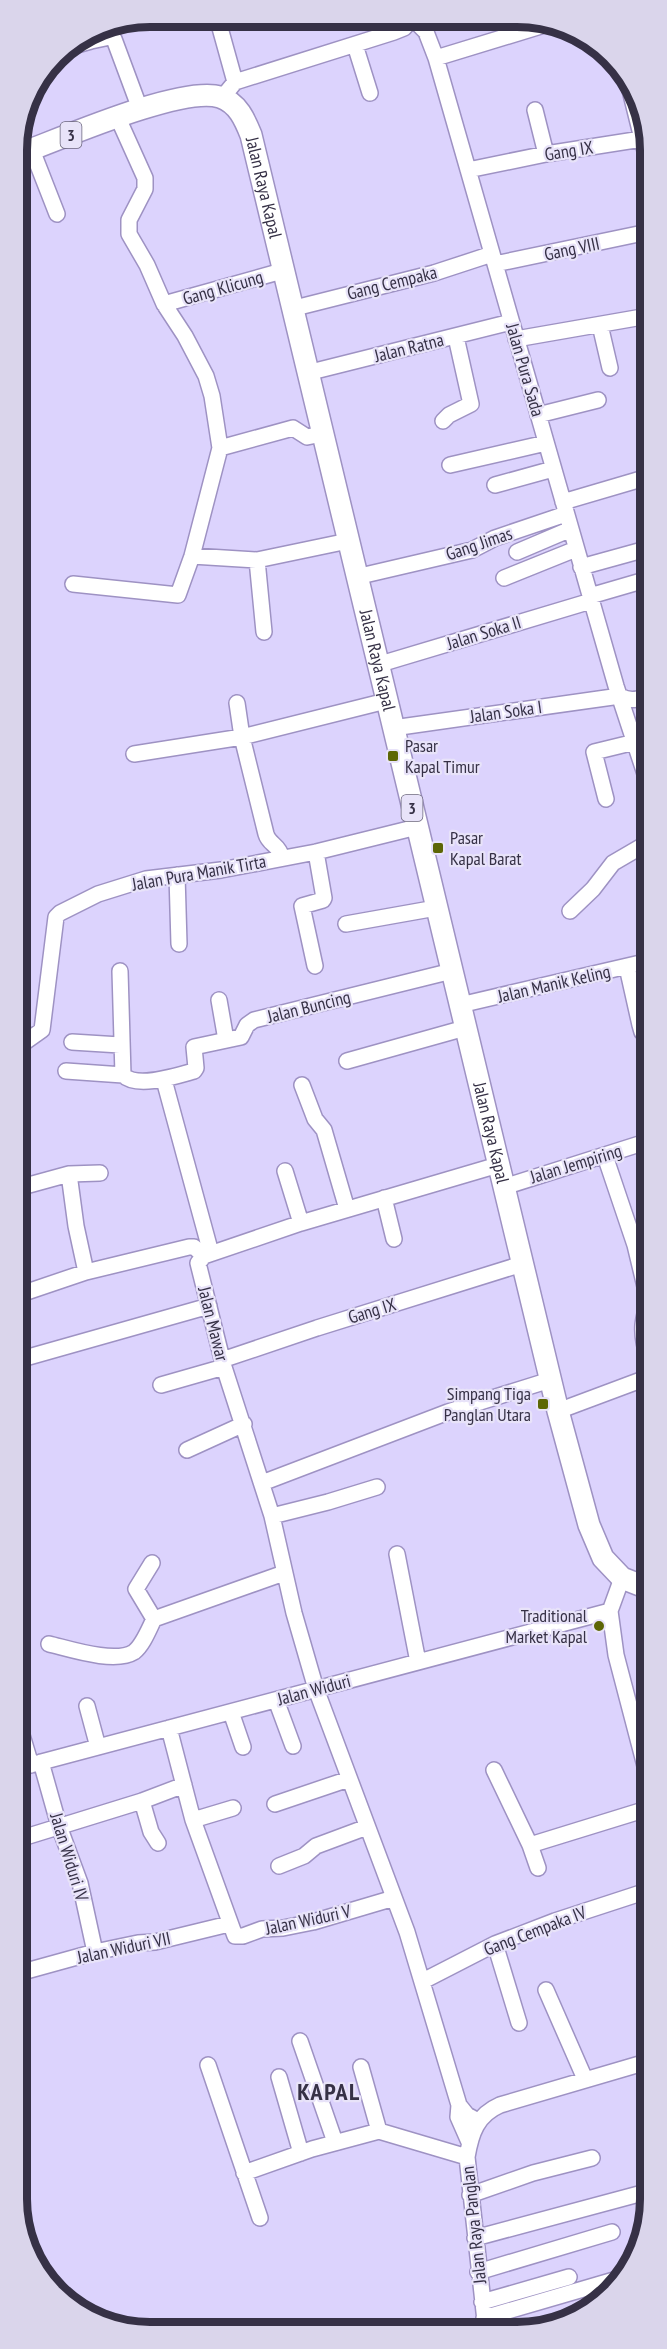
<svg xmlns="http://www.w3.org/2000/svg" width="667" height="2349" font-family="'PT Sans Narrow',sans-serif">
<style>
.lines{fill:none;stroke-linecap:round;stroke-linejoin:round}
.minor-casing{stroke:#9e92c3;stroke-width:18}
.highway-casing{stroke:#9e92c3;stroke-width:24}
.minor{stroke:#fff;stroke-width:15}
.highway{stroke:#fff;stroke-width:21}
.poi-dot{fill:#5d6606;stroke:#e8e3f9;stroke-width:2}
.labels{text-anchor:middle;stroke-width:4.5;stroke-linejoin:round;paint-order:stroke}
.shield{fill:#e8e3f9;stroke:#6b667c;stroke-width:1.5}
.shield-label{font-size:16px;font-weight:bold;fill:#363146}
.street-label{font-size:18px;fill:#363146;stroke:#e8e3f9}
.poi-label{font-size:18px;fill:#363146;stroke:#e8e3f9;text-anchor:start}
.district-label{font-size:24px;font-weight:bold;letter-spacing:1.5px;fill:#363146;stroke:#e8e3f9}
.rim{fill:none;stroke:#363146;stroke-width:8}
</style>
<rect width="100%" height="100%" fill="#dcd3fd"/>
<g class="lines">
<g class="minor-casing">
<path id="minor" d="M217,17L235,82
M413,19L426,32L436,58L616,686L649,786
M89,33L91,41L110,37L114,39L140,109
M355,45L370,93
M66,48L91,41
M436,58L541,26
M630,90L648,163
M222,98L235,82L394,32L404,28L413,18
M535,110L546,154
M118,118L145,178V189L129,220V234L147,265L164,304L185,336L206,376L212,396L220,448
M32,150L57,214
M468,170L546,154L648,138
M495,264L648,232
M164,304L282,271
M291,309L434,273L492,254
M600,325L610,368
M516,339L648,316
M307,373L511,322
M538,415L598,400
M443,421L449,415L471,404L456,337
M450,465L546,443
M495,485L553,469
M563,502L648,477
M517,552L571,529
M192,556L257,560L348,541
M257,560L264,632
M581,567L639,551
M356,577L472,550L495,538L566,514
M504,578L576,549
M73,584L178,595L192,556L220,448L293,428L307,437L322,434
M590,596L645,580
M377,665L591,601
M620,696C630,702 638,699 649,697
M237,703L242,737L266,834C269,845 279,844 282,858
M393,728L620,696
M134,754L242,737L386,701
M606,799L594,752L635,742
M177,875L179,944
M570,911L593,889L613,863L649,842
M346,924L436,908
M315,966L302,906L323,900L324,898L316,852
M627,967L640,1025L642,1032L649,1035
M120,971L123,1075C137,1089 176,1076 194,1071L196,1068L194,1047L241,1037L247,1025L254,1020L452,971
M219,1000L226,1040
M460,1005L649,961
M72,1042L120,1045
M18,1047L42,1030L56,917L60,913L98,894L146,879L221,870L316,852L417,827
M347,1061L465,1028
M66,1071L123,1075
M164,1080L211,1253
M302,1085L315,1119L324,1130L347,1209
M605,1156L635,1245L647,1295C648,1306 644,1315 643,1325C642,1337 645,1349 649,1360
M285,1171L301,1223
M69,1174L76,1226L86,1272
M504,1187L649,1141
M18,1188L69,1174L100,1173
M384,1198L394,1239
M18,1295L86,1272L189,1247H194L204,1256
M18,1360L209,1306
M222,1360L317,1328L522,1264
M161,1385L224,1367
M558,1411L649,1377
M187,1450L244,1424
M262,1483L448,1412L550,1380
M272,1516L328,1502L377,1487
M397,1554L418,1662
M152,1563L136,1589L154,1619
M622,1578L610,1611L616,1655L650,1785
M49,1644C70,1649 115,1664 134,1652C143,1645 149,1629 154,1619L284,1573
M276,1700L293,1746
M87,1706L98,1747
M231,1712L243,1747
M18,1722L31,1765
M169,1728L193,1820L235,1936H243L262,1929L283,1928L313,1922L394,1898
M41,1762L59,1826L80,1883L95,1952
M19,1768L610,1611
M494,1770L530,1845L538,1868
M142,1801L151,1832L158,1843
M275,1804L349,1779
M193,1820L233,1808
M19,1839L142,1801L184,1785
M530,1845L650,1808
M279,1866L304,1856L316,1846L367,1827
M495,1944L519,2023
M19,1973L95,1952L138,1943L155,1942L229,1924
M423,1981L495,1944L555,1921L650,1890
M546,1990L585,2079
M300,2041L335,2142
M208,2065L260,2218
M361,2067L379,2131
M279,2077L301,2153
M459,2105L458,2117L469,2142
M478,2121L467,2115L459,2105L407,1932L316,1689L294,1613L272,1516L224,1367L198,1263L204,1256L301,1223L498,1165
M244,2173L312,2149L379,2131L467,2157
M470,2195L533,2173L592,2158
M475,2238L650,2191
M478,2272L612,2232
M482,2302L569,2277
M484,2318L621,2278
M486,2330L467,2157C471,2133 477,2115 500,2105L650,2061"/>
</g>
<g class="highway-casing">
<g id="highway">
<path id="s1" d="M17,155C58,140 182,85 220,97C238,103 245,120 251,135L558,1411L589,1525L603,1558L622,1578L650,1589"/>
</g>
</g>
<use href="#minor" class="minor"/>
<use href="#highway" class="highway"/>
</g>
<g class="poi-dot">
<rect x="387" y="750" width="12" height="12" rx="3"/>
<rect x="432" y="842" width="12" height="12" rx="3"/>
<rect x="537" y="1398" width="12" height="12" rx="3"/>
<circle cx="599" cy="1626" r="6"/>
</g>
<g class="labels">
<g class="shield">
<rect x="60.5" y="122" width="21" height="26" rx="4.5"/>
<rect x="401.5" y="795" width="21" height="26" rx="4.5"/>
</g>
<g class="shield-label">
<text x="71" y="141">3</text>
<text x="412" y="814">3</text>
</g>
<g class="street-label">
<text transform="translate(569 151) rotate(-9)" y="6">Gang IX</text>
<text dy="6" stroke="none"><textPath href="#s1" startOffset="318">Jalan Raya Kapal</textPath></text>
<text transform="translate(572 249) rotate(-12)" y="6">Gang VIII</text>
<text transform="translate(392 283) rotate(-14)" y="6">Gang Cempaka</text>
<text transform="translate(223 288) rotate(-16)" y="6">Gang Klicung</text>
<text transform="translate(409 348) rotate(-14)" y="6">Jalan Ratna</text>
<text transform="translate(525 370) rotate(74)" y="6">Jalan Pura Sada</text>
<text transform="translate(479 544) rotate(-19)" y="6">Gang Jimas</text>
<text transform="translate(484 633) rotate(-17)" y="6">Jalan Soka II</text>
<text dy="6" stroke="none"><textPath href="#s1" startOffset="804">Jalan Raya Kapal</textPath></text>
<text transform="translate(506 712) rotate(-8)" y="6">Jalan Soka I</text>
<text transform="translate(199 873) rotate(-10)" y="6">Jalan Pura Manik Tirta</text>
<text transform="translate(554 984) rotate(-13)" y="6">Jalan Manik Keling</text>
<text transform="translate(309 1007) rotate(-14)" y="6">Jalan Buncing</text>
<text dy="6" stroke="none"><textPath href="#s1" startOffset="1290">Jalan Raya Kapal</textPath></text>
<text transform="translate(576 1164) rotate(-17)" y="6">Jalan Jempiring</text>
<text transform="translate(372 1311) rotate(-17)" y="6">Gang IX</text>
<text transform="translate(213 1324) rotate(76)" y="6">Jalan Mawar</text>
<text transform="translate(314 1690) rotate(-15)" y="6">Jalan Widuri</text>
<text transform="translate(69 1857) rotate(73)" y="6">Jalan Widuri IV</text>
<text transform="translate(308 1920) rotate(-12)" y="6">Jalan Widuri V</text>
<text transform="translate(535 1931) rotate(-21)" y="6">Gang Cempaka IV</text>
<text transform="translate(124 1948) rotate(-12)" y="6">Jalan Widuri VII</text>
<text transform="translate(474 2225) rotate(-96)" y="6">Jalan Raya Panglan</text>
</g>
<g class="poi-label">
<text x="405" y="752">Pasar<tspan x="405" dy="21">Kapal Timur</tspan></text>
<text x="450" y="844">Pasar<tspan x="450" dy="21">Kapal Barat</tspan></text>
<text x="531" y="1400" text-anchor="end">Simpang Tiga<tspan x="531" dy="21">Panglan Utara</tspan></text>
<text x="587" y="1622" text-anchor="end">Traditional<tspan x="587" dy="21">Market Kapal</tspan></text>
</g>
<g class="district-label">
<text x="329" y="2100">KAPAL</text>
</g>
</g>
<path d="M0 0H667V2349H0ZM150 27H517A123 123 0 0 1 640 150V2199A123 123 0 0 1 517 2322H150A123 123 0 0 1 27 2199V150A123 123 0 0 1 150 27Z" fill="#dad5eb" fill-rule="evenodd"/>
<path class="rim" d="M150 27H517A123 123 0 0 1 640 150V2199A123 123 0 0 1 517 2322H150A123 123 0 0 1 27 2199V150A123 123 0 0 1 150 27Z"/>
</svg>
